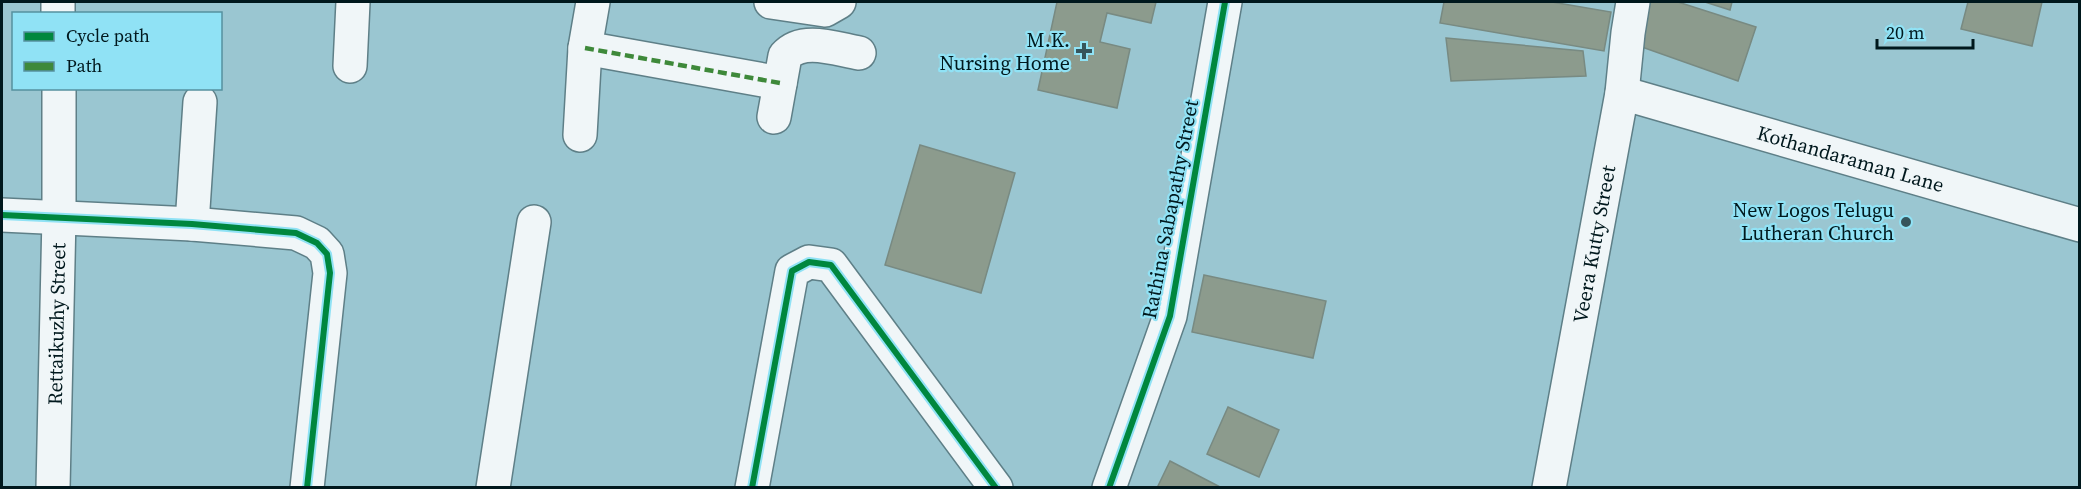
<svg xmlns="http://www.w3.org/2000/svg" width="2081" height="489" font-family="'Source Serif 4',serif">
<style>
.building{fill:#8c9b8d;stroke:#788a82;stroke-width:1.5}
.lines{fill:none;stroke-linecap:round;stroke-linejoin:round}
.minor-casing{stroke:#5e7f87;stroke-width:36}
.minor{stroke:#f0f6f8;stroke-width:33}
.quiet{stroke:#3e893a;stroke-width:4.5;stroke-dasharray:9 4.5;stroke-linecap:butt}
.cycleway-casing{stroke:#90e2f5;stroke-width:10}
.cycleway{stroke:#00873e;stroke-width:6}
.poi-dot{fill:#36555c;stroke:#90e2f5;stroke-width:2}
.labels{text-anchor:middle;stroke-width:4.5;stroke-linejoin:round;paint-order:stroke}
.poi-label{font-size:20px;fill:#00181d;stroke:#90e2f5;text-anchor:end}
.street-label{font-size:20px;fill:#00181d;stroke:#90e2f5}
</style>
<rect width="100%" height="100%" fill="#9ac6d1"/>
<path class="building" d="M1057,2H1156L1151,23L1107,13L1100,42L1130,49L1117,108L1038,90Z
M1444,2H1552L1611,12L1604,51L1440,23Z
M1644,2H1678L1756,27L1738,81L1639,46Z
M1705,2H1732L1730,10Z
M1968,2H2042L2032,46L1961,29Z
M1446,38L1583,51L1586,76L1451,81Z
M920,145L1015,173L981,293L885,265Z
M1204,275L1326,301L1313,358L1192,332Z
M1228,407L1279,430L1259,477L1207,454Z
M1170,461L1222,488H1157Z"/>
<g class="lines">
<g class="minor-casing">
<g id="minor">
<path d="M58,2V14"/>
<path d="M771,2L825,10L839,2"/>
<path d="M585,48L780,83"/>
<path d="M350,66L353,2"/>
<path id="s1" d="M1622,93L2080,225"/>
<path d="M774,117L785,56C802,36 836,49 859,53"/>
<path d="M580,135L585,48L593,2"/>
<path d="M2,215L192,224L296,233L317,243L327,254L330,273L307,488"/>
<path d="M192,224L200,102"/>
<path id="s2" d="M53,488L59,216V88"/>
<path d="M493,488L534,222"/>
<path d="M752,488L792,271L809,262L831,265L996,488"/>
<path d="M1109,488L1170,316L1225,2"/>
<path id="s3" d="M1549,488L1622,93L1628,33L1633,2"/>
</g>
</g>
<use href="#minor" class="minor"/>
<path class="quiet" d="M585,48L780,83"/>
<g class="cycleway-casing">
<path id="cycleway" d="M2,215L192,224L296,233L317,243L327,254L330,273L307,488
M752,488L792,271L809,262L831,265L996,488
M1109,488L1170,316L1225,2"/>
</g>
<use href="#cycleway" class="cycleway"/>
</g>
<g class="poi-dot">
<path d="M1081 42h6v6h6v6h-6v6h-6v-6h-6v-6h6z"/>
<circle cx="1906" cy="222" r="6"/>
</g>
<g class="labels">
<g class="poi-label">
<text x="1070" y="47">M.K.<tspan x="1070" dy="23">Nursing Home</tspan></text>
<text x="1894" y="217">New Logos Telugu<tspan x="1894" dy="23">Lutheran Church</tspan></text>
</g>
<g class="street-label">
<text dy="7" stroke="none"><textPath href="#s1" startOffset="238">Kothandaraman Lane</textPath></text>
<text transform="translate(1170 209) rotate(-79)" y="7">Rathina Sabapathy Street</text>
<text dy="7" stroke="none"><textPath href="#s3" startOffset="248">Veera Kutty Street</textPath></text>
<text dy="7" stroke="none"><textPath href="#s2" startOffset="164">Rettaikuzhy Street</textPath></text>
</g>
</g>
<rect width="2081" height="489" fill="none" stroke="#00181d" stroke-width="6"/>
<rect x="12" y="12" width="210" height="78" fill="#90e2f5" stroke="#56919f" stroke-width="1.5"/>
<rect x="24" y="32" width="30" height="9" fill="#00873e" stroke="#56919f" stroke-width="1.5"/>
<text x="66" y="42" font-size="18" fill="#00181d">Cycle path</text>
<rect x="24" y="62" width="30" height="9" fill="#3e893a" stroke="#56919f" stroke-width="1.5"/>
<text x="66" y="72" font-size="18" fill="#00181d">Path</text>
<path d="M1877 39v9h96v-9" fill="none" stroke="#00181d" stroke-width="3"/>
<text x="1886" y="39" font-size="18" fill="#00181d" stroke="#90e2f5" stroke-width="4.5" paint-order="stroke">20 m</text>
</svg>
